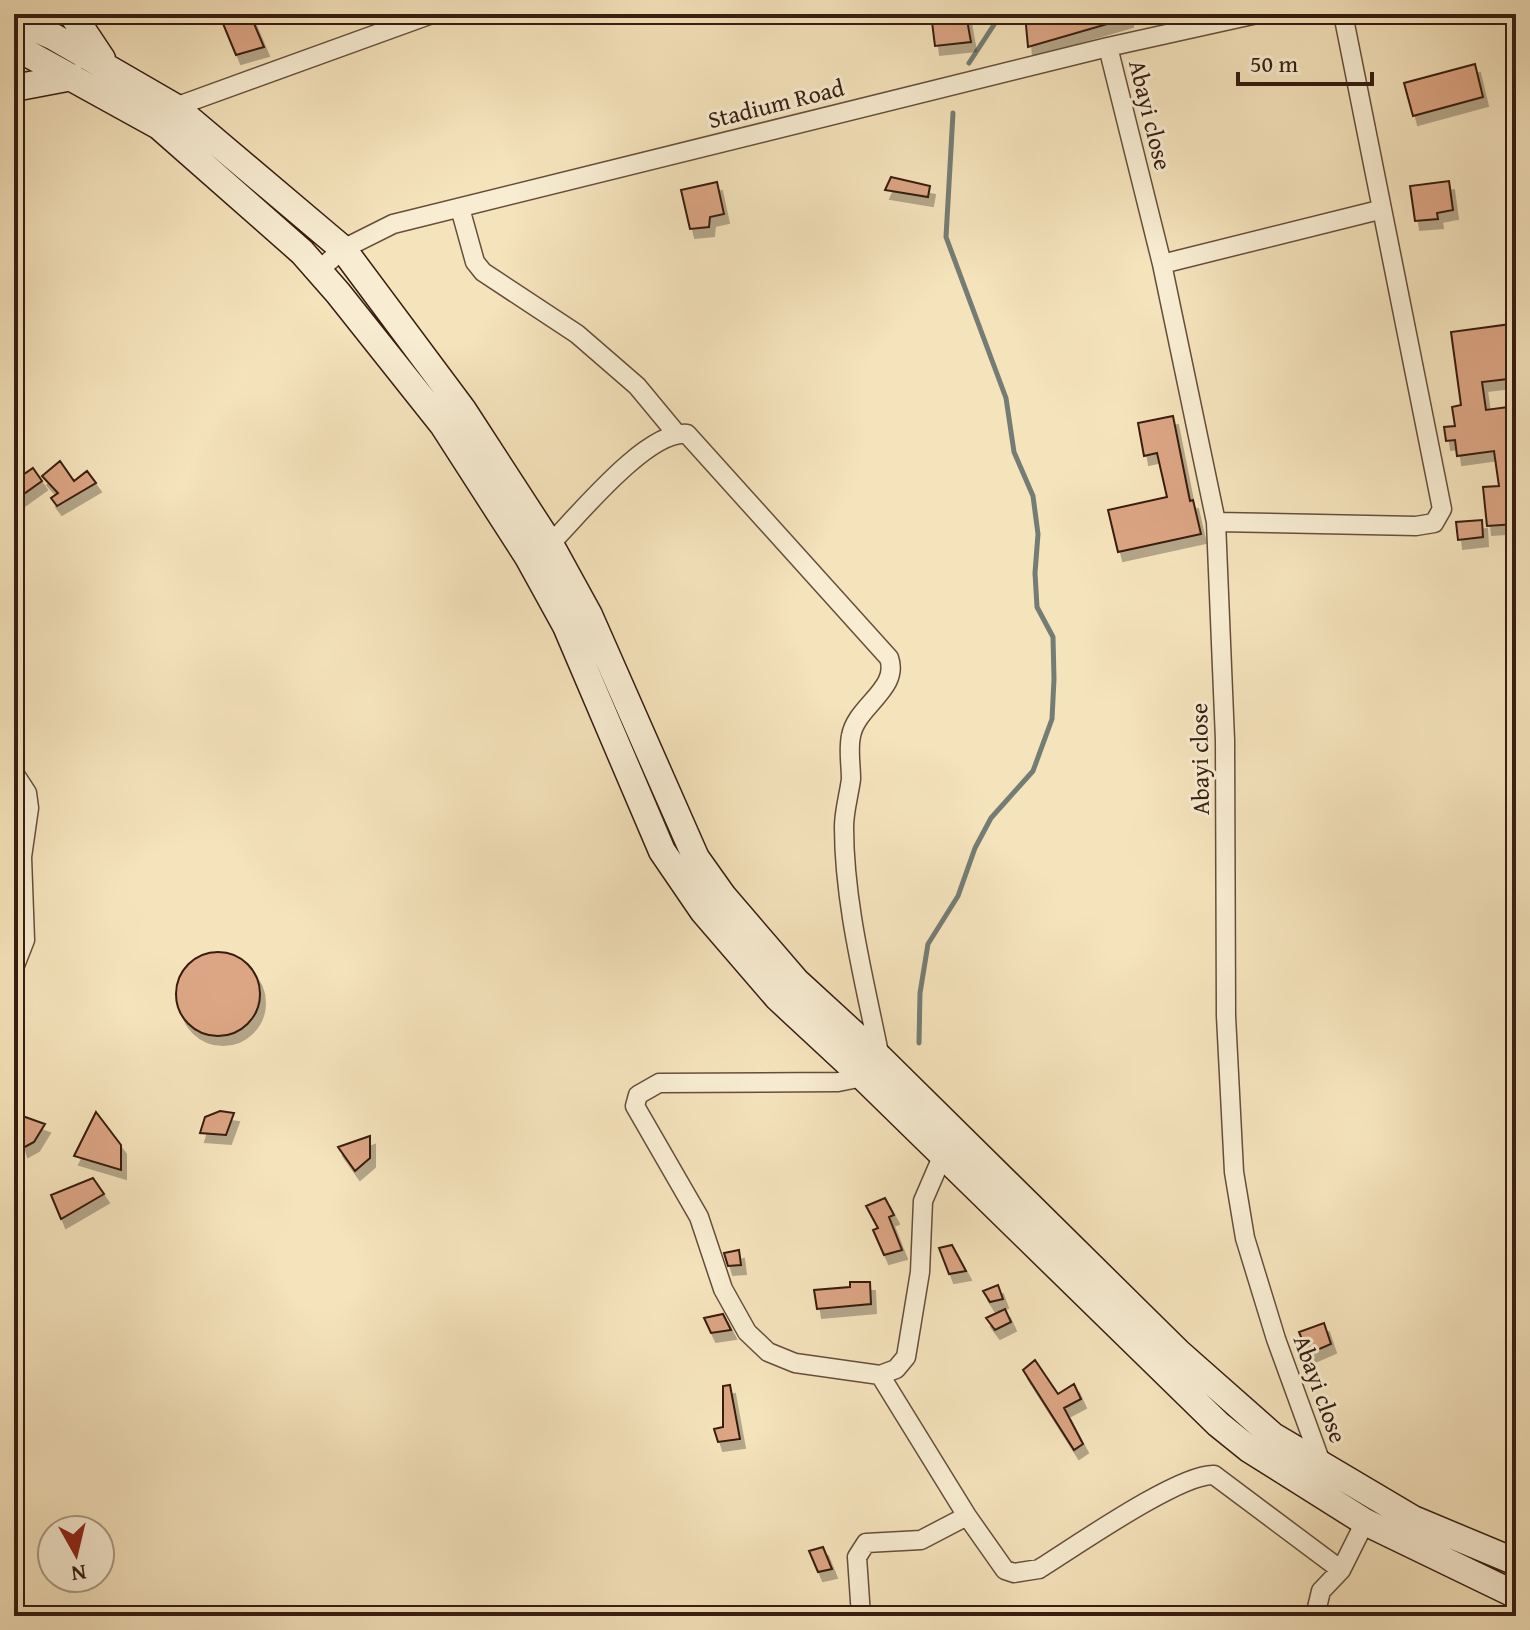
<svg xmlns="http://www.w3.org/2000/svg" width="1530" height="1630" font-family="'Gentium Book Plus',serif">
<style>
.lines{fill:none;stroke-linecap:round;stroke-linejoin:round}
.stream{stroke:#747d75;stroke-width:5}
.building{fill:#dca584;stroke:#371c11;stroke-width:2;filter:url(#shadow)}
.street-casing{stroke:#664e3c;stroke-width:21}
.secondary-casing{stroke:#371c11;stroke-width:29}
.street{stroke:#f8edd3;stroke-width:18}
.secondary{stroke:#f8edd3;stroke-width:26}
.labels{text-anchor:middle;stroke-width:6;stroke-linejoin:round;paint-order:stroke}
.street-label{font-size:24px;fill:#371c11;stroke:#f8edd3}
</style>
<defs>
<filter id="shadow"><feDropShadow dx="5" dy="9" stdDeviation="0" flood-color="#0004"/></filter>
</defs>
<rect width="100%" height="100%" fill="#f5e3bc"/>
<filter id="stains"><feTurbulence type="fractalNoise" baseFrequency=".0025" numOctaves="4"/><feColorMatrix values="0 0 0 0 .2 0 0 0 0 .09 0 0 0 0 .02 0 0 0 .5 -.17"/></filter>
<radialGradient id="worn" r=".72"><stop offset=".6" stop-color="#630" stop-opacity="0"/><stop offset="1" stop-color="#630" stop-opacity=".3"/></radialGradient>
<g class="lines">
<path class="stream" d="M969,63L1001,14
M919,1043L920,993L928,944L958,896L975,848L991,818L1033,771L1052,719L1054,679L1053,637L1037,607L1035,573L1038,534L1033,496L1014,452L1006,398L946,237L953,113"/>
</g>
<path class="building" d="M219,14H250L264,47L236,55Z
M931,14H966L971,42L935,46Z
M1025,14H1128V18L1028,47Z
M1475,64L1483,97L1413,116L1404,83Z
M891,177L930,186L928,197L885,190Z
M1449,181L1453,210L1437,213L1438,219L1415,221L1410,186Z
M717,182L724,214L710,217L709,227L690,229L681,190Z
M1511,324L1516,378L1482,382L1486,410L1516,406V524L1487,526L1483,487L1499,486L1494,451L1457,456L1455,440L1446,441L1444,427L1455,426L1452,407L1461,405L1451,332Z
M1173,416L1190,501L1193,500L1201,534L1118,552L1108,510L1167,497L1157,453L1144,456L1138,423Z
M60,461L74,481L87,471L96,483L57,506L51,498L58,493L42,476Z
M33,468L42,481L14,501V481Z
M1482,520L1483,537L1458,540L1456,522Z
M176 994a42 42 0 1 1 84 0a42 42 0 1 1-84 0Z
M220,1111L234,1113L226,1135L200,1133L205,1117Z
M96,1112L121,1145V1170L74,1156Z
M14,1113L45,1124L34,1142L23,1148L19,1135L14,1137Z
M370,1136V1158L355,1171L338,1147Z
M93,1178L104,1194L61,1219L51,1195Z
M885,1198L894,1215L889,1217L902,1250L884,1255L873,1230L878,1228L866,1206Z
M952,1245L966,1271L949,1274L939,1248Z
M739,1250L741,1265L728,1266L724,1253Z
M850,1282H870L871,1304L817,1309L814,1290L850,1287Z
M998,1285L1003,1299L990,1302L983,1291Z
M1005,1309L1011,1322L995,1330L986,1318Z
M723,1314L731,1330L711,1333L704,1318Z
M1324,1323L1331,1344L1308,1354L1299,1332Z
M1035,1360L1058,1394L1074,1384L1081,1399L1064,1408L1083,1444L1074,1450L1023,1370Z
M730,1385L740,1439L718,1442L714,1429L723,1427V1386Z
M823,1547L832,1569L818,1572L809,1551Z"/>
<g class="lines">
<g class="street-casing">
<path id="street" d="M1108,47L1162,264L1216,522L1225,740L1226,1016L1234,1172L1245,1238L1276,1339L1323,1468
M175,107L432,14
M460,208L475,262L483,272L577,334L637,386L676,433
M1162,264L1379,210
M318,271L343,249L393,224L1108,47L1257,14
M1216,522L1416,526L1434,523L1442,509L1343,14
M550,544C578,516 647,430 687,434L889,658C900,689 856,706 851,736C848,750 851,765 851,779C849,795 844,811 844,827C844,904 865,983 880,1058
M14,773L27,793L29,808L22,857L25,940L14,968
M863,1077L838,1082L659,1083L638,1095L635,1106L699,1217L723,1289L747,1332L768,1352L795,1363L880,1375L896,1369L906,1357L920,1272L923,1201L942,1157
M880,1375L967,1516L1005,1570L1014,1573L1039,1569C1073,1548 1180,1473 1214,1475L1341,1570
M861,1616L857,1557L866,1543L921,1540L967,1516
M1315,1616L1321,1591L1341,1570L1365,1522"/>
</g>
<g class="secondary-casing">
<path id="secondary" d="M72,14L102,59
M14,19L54,37L175,107L343,249L463,410L550,544L589,615L696,858L723,896L796,981L880,1058L1178,1352L1273,1436L1413,1519L1516,1562
M14,46L159,126L302,252L338,293L443,425L528,557L566,626L662,851L703,911L778,998L863,1077L1218,1424L1249,1449L1365,1522L1516,1595
M14,88L72,77"/>
</g>
<use href="#street" class="street"/>
<use href="#secondary" class="secondary"/>
</g>
<g class="labels">
<g class="street-label">
<text transform="translate(776 104) rotate(-14)" y="8">Stadium Road</text>
<text transform="translate(1150 115) rotate(76)" y="8">Abayi close</text>
<text transform="translate(1200 759) rotate(-91)" y="8">Abayi close</text>
<text transform="translate(1320 1389) rotate(70)" y="8">Abayi close</text>
</g>
</g>
<rect width="1530" height="1630" fill="none" stroke="#f5e3bc" stroke-width="48"/>
<rect x="16" y="16" width="1498" height="1598" fill="none" stroke="#371c11" stroke-width="4"/>
<rect x="24" y="24" width="1482" height="1582" fill="none" stroke="#371c11" stroke-width="2"/>
<g transform="translate(76 1554) rotate(172)"><circle r="38" fill="#f8edd3" stroke="#ab9985" stroke-width="2"/>
<path d="M0-6L14 30L0 20L-14 30Z" fill="#8f2418"/>
<text y="-12" font-size="22" font-weight="bold" text-anchor="middle" fill="#371c11">N</text>
</g>
<path d="M1238 72v12h134v-12" fill="none" stroke="#371c11" stroke-width="4"/>
<text x="1250" y="72" font-size="24" fill="#371c11" stroke="#f8edd3" stroke-width="6" paint-order="stroke">50 m</text>
<rect width="100%" height="100%" filter="url(#stains)"/>
<rect width="100%" height="100%" fill="url(#worn)"/>
</svg>
